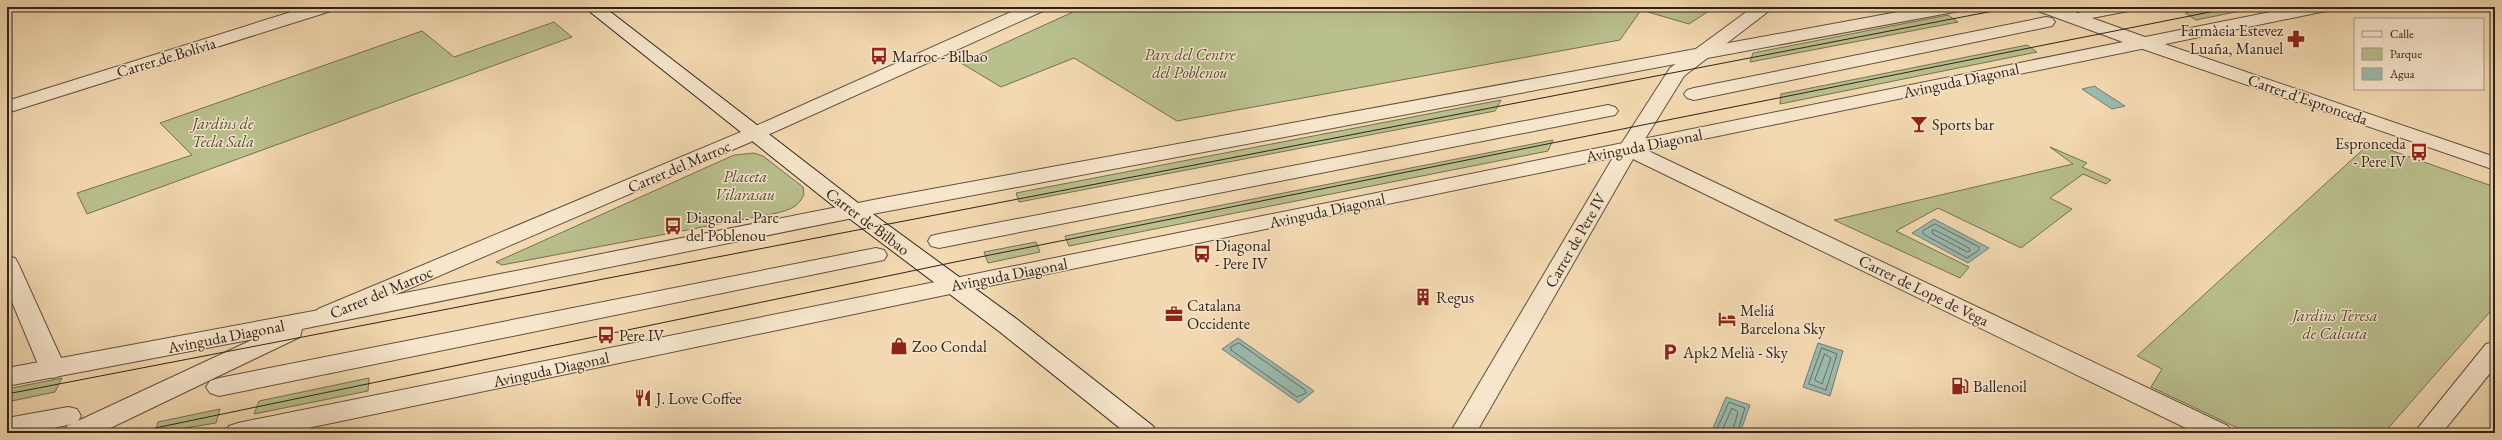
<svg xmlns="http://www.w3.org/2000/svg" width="2502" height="440" font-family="'EB Garamond',serif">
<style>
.green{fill:#b9bf8d;stroke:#757054}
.water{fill:#9bbaae;stroke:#717d73}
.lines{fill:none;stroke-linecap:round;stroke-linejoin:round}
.shore{stroke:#666e64;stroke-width:1}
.pedestrian-casing{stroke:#625040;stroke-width:2}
.minor-casing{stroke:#625040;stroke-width:2}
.tertiary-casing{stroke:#625040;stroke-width:2}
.secondary-casing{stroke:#31221a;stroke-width:2}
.pedestrian{fill:#f7e6cc;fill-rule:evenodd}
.minor{fill:#f7e6cc;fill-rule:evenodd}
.tertiary{fill:#f7e6cc;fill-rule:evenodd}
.secondary{fill:#f7e6cc;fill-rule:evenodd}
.tram{stroke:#31221a;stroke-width:1}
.labels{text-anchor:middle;stroke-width:3;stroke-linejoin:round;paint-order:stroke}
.poi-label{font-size:16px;fill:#31221a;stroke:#f7e6cc;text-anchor:start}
.park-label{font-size:16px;font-style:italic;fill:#534937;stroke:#f7e6cc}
.street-label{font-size:16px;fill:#31221a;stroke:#f7e6cc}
</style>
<rect width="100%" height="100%" fill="#f3d9b1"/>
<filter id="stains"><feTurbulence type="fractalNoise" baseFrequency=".005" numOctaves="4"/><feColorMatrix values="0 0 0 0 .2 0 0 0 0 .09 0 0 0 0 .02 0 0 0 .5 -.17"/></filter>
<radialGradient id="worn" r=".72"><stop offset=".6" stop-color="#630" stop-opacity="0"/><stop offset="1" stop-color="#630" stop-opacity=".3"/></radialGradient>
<path class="green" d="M1084,7H1715L1689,24L1641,10L1620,40L1177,121L1074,58L1001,87L961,63Z
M2214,7H2260L2196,20L2185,13Z
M1948,15L1958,22L1750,62L1753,53Z
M554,22L572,37L87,214L77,193L192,155L160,123L422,31L454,57Z
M2027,45L2037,52L1780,104L1781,94Z
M1501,100L1495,111L1019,202L1016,193Z
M1553,140L1548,151L1069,246L1065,236Z
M2370,143L2495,187V306L2384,433H2248L2151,387L2162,369L2137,356Z
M2050,147L2087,163L2082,167L2111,180L2106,184L2083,174L2050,198L2072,209L2021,248L1938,208L1896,231L1969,267L1960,278L1834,220L2073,164Z
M754,153L763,156L803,187L804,194C799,207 789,210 777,213L502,265L496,262L734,155Z
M1036,242L1040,252L988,263L984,252Z
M62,378L55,392L7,402V389Z
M369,378L368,391L254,414L259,401Z
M220,409L216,423L155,433L158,422Z"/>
<path class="water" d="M2095,86L2097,88L2125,106L2112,109L2082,89Z
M1934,219L1989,248L1968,263L1912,233Z
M1238,338L1314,391L1299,403L1222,349Z
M1818,343L1843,351L1830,396L1803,387Z
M1726,397L1750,405L1740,433H1711Z"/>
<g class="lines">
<path class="shore" d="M1935,224L1979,247V250L1967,258L1923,234V231Z
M1935,230L1969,248L1970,251L1967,252L1933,234L1932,231Z
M1239,343L1305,390L1306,393L1297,397L1231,350V347Z
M1822,348L1837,354L1826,390L1809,384Z
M1825,354L1831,358L1822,384L1815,380Z
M1715,433L1729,402L1745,408L1737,433
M1721,433L1732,408L1738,412L1732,433"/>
<g class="pedestrian-casing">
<path id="pedestrian" d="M2095,7H2131L2128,11L2087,19L2081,18L2078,14L2081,10Z
M2046,17L2052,18L2055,22L2052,26L1694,100L1687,98L1684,94L1687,90L1694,88Z
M1608,105L1615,107L1618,111L1615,115L939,248L931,246L928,241L931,236L939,234Z
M876,248L884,250L887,255L884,260L219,396L210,393L206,387L210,381L219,378Z
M68,407L77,409L81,416L77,423L30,433H7V418Z"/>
</g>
<g class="minor-casing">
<path id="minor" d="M307,7H334L331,11L7,113V101Z
M1022,7H1046L1043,11L781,129L334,321L326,323L318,321L314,315L318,309L767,121Z
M1753,7H1774L1684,76L1640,147L2228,426L2232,433H2196L1633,159L1476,433H1450L1618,149L1670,68Z
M2144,37L2495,157V170L2137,47L2135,43L2137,39Z
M7,256L15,258L18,263L66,369L62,375L53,378L44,375L40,369L7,290Z
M2495,342V367L2442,433H2414L2486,344Z"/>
</g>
<g class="tertiary-casing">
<path id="tertiary" d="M1925,7H1963L1960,11L1954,12L883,212L302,329L300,337L100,433H63L67,426L254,339L7,386V368L319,310L883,198Z
M2035,7H2061L2145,37L2295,7H2330L2327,11L2321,12L955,293L284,433H225L229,426L238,423L2123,42L2038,11Z"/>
</g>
<g class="secondary-casing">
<path id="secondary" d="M584,7H604L862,206L1018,320L1153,426L1157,433H1126L1000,332L846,216Z"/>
</g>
<use href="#pedestrian" class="pedestrian"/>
<use href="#minor" class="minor"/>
<use href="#tertiary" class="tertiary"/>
<use href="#secondary" class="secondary"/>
<path class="tram" d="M7,394L2014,7
M131,433L960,261L2235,7"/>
</g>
<defs>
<g id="pharmacy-bare" transform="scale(1.38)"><path d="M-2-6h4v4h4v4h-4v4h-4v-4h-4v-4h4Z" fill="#8f2418" stroke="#f7e6cc" stroke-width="2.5" paint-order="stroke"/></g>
<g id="bus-bare" transform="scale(1.38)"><path d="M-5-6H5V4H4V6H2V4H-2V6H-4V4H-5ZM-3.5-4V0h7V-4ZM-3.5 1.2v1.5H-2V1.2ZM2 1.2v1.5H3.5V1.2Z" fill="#8f2418" stroke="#f7e6cc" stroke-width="2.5" paint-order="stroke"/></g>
<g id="bar-bare" transform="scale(1.38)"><path d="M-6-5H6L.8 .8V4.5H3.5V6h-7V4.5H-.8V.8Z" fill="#8f2418" stroke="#f7e6cc" stroke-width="2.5" paint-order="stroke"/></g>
<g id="building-bare" transform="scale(1.38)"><path d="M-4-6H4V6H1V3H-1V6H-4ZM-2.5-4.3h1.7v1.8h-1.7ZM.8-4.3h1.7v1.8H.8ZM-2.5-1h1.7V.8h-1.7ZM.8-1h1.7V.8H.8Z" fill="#8f2418" stroke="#f7e6cc" stroke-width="2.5" paint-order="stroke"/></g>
<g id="office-bare" transform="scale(1.38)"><path d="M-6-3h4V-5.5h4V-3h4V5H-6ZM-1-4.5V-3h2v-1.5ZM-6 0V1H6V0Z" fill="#8f2418" stroke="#f7e6cc" stroke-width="2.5" paint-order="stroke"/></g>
<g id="hotel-bare" transform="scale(1.38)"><path d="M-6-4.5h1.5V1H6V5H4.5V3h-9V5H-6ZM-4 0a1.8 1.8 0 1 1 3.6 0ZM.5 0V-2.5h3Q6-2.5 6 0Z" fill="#8f2418" stroke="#f7e6cc" stroke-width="2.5" paint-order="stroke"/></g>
<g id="shop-bare" transform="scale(1.38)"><path d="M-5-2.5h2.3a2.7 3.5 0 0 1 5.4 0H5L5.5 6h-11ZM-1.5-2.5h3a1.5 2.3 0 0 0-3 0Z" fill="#8f2418" stroke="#f7e6cc" stroke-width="2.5" paint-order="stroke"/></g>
<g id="parking-bare" transform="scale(1.38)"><path d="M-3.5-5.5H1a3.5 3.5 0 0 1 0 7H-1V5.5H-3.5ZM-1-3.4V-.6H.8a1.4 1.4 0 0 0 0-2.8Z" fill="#8f2418" stroke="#f7e6cc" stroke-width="2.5" paint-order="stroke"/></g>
<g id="fuel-bare" transform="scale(1.38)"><path d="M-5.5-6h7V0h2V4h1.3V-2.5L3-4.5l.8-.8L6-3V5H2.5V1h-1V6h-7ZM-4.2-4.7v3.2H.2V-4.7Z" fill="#8f2418" stroke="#f7e6cc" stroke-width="2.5" paint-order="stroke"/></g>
<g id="restaurant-bare" transform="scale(1.38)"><path d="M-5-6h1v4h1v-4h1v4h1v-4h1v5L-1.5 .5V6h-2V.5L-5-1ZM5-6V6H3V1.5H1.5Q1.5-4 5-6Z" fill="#8f2418" stroke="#f7e6cc" stroke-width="2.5" paint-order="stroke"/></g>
</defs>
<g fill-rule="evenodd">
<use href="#pharmacy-bare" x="2296" y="39"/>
<use href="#bus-bare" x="879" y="56"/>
<use href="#bar-bare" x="1919" y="124"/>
<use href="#bus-bare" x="2419" y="152"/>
<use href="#bus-bare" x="673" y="226"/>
<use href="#bus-bare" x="1202" y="254"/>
<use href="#building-bare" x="1423" y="297"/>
<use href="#office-bare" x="1174" y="314"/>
<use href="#hotel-bare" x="1727" y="319"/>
<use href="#bus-bare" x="606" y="335"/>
<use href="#shop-bare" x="899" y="346"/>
<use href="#parking-bare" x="1670" y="352"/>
<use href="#fuel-bare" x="1960" y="386"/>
<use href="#restaurant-bare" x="643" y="398"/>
</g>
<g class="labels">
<g class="poi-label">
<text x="2283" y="36" text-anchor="end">Farmàcia Estevez<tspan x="2283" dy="18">Luaña, Manuel</tspan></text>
<text x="892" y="62">Marroc - Bilbao</text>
<text x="1932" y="130">Sports bar</text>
<text x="2406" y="149" text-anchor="end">Espronceda<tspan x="2406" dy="18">- Pere IV</tspan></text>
<text x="686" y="223">Diagonal - Parc<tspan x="686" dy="18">del Poblenou</tspan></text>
<text x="1215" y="251">Diagonal<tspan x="1215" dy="18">- Pere IV</tspan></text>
<text x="1436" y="303">Regus</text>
<text x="1187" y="311">Catalana<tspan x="1187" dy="18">Occidente</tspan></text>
<text x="1740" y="316">Meliá<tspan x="1740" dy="18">Barcelona Sky</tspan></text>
<text x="619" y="341">Pere IV</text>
<text x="912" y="352">Zoo Condal</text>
<text x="1683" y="358">Apk2 Melià - Sky</text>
<text x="1973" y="392">Ballenoil</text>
<text x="656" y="404">J. Love Coffee</text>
</g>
<g class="park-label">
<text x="1190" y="60">Parc del Centre<tspan x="1190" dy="18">del Poblenou</tspan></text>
<text x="223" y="129">Jardins de<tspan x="223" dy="18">Tecla Sala</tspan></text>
<text x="745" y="182">Placeta<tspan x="745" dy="18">Vilarasau</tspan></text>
<text x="2335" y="321">Jardins Teresa<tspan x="2335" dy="18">de Calcuta</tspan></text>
</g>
<g class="street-label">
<text transform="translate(166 57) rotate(-17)" y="6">Carrer de Bolívia</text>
<text transform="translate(1961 80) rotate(-12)" y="6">Avinguda Diagonal</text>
<text transform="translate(2308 99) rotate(19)" y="6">Carrer d'Espronceda</text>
<text transform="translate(1644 145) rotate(-11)" y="6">Avinguda Diagonal</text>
<text transform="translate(679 166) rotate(-23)" y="6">Carrer del Marroc</text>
<text transform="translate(1327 210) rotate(-12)" y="6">Avinguda Diagonal</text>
<text transform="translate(868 221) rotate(37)" y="6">Carrer de Bilbao</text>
<text transform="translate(1575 240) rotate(-60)" y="6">Carrer de Pere IV</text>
<text transform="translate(1009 274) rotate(-11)" y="6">Avinguda Diagonal</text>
<text transform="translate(1924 290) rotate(26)" y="6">Carrer de Lope de Vega</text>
<text transform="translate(381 292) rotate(-23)" y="6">Carrer del Marroc</text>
<text transform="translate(226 336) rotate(-11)" y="6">Avinguda Diagonal</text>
<text transform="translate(551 369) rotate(-12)" y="6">Avinguda Diagonal</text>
</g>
</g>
<rect width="2502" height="440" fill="none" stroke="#f3d9b1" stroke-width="24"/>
<rect x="8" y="8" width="2486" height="424" fill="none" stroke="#31221a" stroke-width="2"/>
<rect x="12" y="12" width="2478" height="416" fill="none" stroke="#31221a"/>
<rect x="2354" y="18" width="130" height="72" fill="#f7e6cc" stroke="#a89885"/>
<rect x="2362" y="31" width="20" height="6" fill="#f7e6cc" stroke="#a89885"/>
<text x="2390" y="38" font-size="12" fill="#31221a">Calle</text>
<rect x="2362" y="48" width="20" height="12" fill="#b9bf8d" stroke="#a89885"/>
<text x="2390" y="58" font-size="12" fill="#31221a">Parque</text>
<rect x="2362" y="68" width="20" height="12" fill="#9bbaae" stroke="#a89885"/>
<text x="2390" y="78" font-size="12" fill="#31221a">Agua</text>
<rect width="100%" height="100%" filter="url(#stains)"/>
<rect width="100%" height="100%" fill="url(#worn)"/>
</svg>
